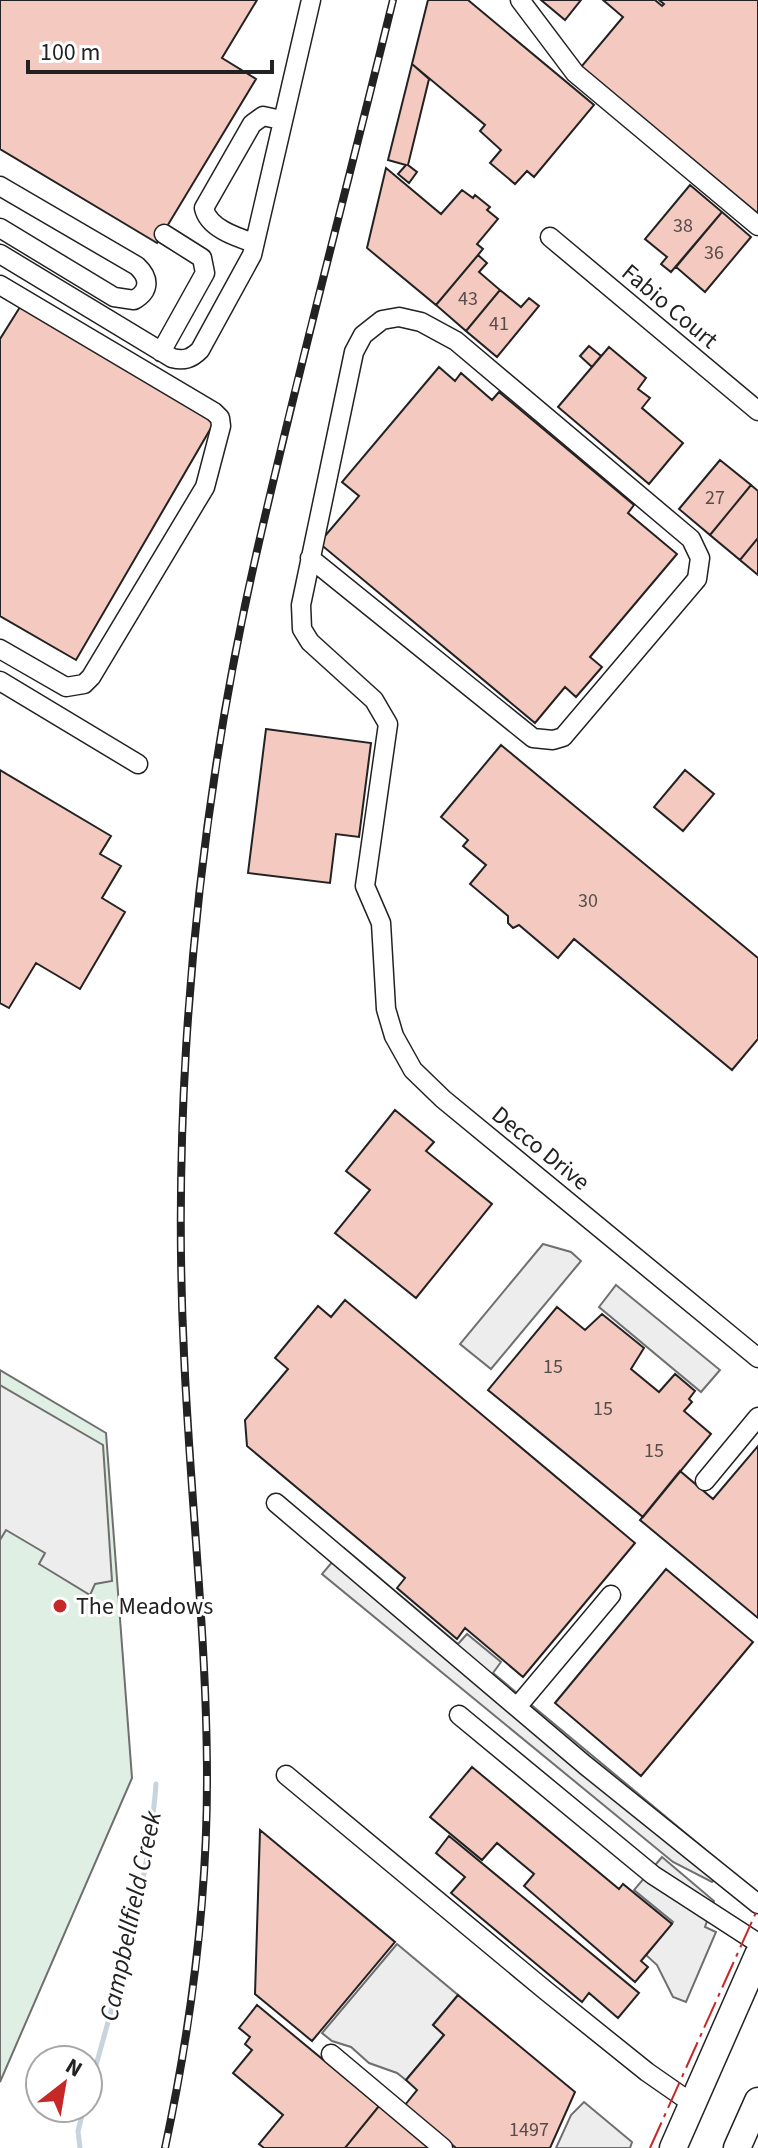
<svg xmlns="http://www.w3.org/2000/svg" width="758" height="2148" font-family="'Source Sans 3',sans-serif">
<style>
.green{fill:#e0efe3;stroke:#6f6f6f;stroke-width:2}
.parking{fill:#ededed;stroke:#6f6f6f;stroke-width:2}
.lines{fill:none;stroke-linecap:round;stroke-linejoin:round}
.stream{stroke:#c7d3dd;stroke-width:5}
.building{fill:#f3c9c0;stroke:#222;stroke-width:2}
.minor-casing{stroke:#222;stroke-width:21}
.highway-casing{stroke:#222;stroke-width:29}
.minor{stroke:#fff;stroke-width:18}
.highway{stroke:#fff;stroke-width:26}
.rail-casing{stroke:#222;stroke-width:8}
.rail{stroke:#fff;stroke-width:5;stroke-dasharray:15;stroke-linecap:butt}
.power{stroke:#c62828;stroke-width:2;stroke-dasharray:28 6 4 6;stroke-linecap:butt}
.poi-dot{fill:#c62828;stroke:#fff;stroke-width:3}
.labels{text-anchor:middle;stroke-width:6;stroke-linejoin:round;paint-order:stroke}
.number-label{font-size:20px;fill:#564c4a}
.street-label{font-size:24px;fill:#222;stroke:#fff}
.poi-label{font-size:24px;fill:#222;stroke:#fff;text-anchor:start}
.water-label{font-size:26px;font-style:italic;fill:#222;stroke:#fff}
</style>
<rect width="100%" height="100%" fill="#fff"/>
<path class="green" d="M0,1370L106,1433L132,1778L0,2082Z"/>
<path class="parking" d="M543,1244L571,1252L581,1261L491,1369L460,1344Z
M616,1285L720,1370L701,1392L599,1307Z
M0,1385L103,1445L112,1581L95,1584L90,1595L39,1564L45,1553L6,1530L0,1540Z
M344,1548L458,1644L467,1634L501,1662L493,1673L725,1866L712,1882L673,1862L322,1574Z
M662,1857L714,1901L705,1927L716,1932L686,2002L673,1997L657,1965L646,1955L673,1922L634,1890Z
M397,1944L458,1995L433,2025L444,2035L406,2080L397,2073L369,2063L351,2047L332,2041L322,2033Z
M584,2102L632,2142L630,2148H556L571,2115Z"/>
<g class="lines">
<path class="stream" d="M88,2094C116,1992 148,1891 156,1784
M80,2148L78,2131L84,2108"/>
</g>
<path class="building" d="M0,0H257L222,58L256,79L157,243L0,149Z
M428,0H468L594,105L534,177L527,171L515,184L490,163L501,150L480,131L485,125L412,64Z
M541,0H581L565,20Z
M603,0H655L662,6L664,4L659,0H758V214L581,67L623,17Z
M412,64L429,79L408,165L417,172L409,183L398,174L406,165L388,160Z
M386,168L441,214L462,190L473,198L475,195L490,207L487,210L498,219L477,244L483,249L436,305L367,248Z
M690,185L722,212L671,272L661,264L667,257L645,239Z
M722,212L751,237L705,292L676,267Z
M478,255L487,263L479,272L500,290L466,331L436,305Z
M500,290L521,307L529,298L539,306L497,357L466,331Z
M20,307L215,421L76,660L0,616V339Z
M589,346L601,356L592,367L580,356Z
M609,347L646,378L638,389L650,398L642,408L683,443L649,484L558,407Z
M439,367L455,381L461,373L492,400L499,392L634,505L628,513L677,554L590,657L602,667L576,697L565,687L535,723L319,543L359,496L342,482Z
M720,460L751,485L710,535L679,509Z
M751,485L758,491V538L740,560L710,535Z
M758,538V575L740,560Z
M266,729L371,743L359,837L336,834L330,883L248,873Z
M501,745L758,958V1039L732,1070L574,939L558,958L519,925L513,928L508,923V916L470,884L486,865L463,846L468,840L441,817Z
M0,770L111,836L100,854L121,866L102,898L125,912L80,989L36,963L9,1008L0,1003Z
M685,770L714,794L683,831L654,807Z
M395,1110L434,1142L426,1151L492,1204L416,1298L335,1233L370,1190L346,1171Z
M345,1300L635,1543L523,1677L465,1628L457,1639L397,1588L405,1578L247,1446L245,1420L288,1369L275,1358L318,1306L331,1317Z
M557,1307L585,1330L602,1314L644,1348L631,1369L659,1392L675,1374L695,1391L689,1399L692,1402L684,1411L711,1434L643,1517L488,1390Z
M758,1446V1618L640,1520L680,1471L713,1499Z
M666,1569L753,1642L641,1776L555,1703Z
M472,1767L619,1889L623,1884L672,1924L641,1961L648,1967L635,1982L524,1886L534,1874L497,1843L482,1860L430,1817Z
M260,1830L395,1942L312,2041L255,1994Z
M449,1836L639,1993L618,2018L589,1993L582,2002L451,1893L465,1877L436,1853Z
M458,1995L575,2092L550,2148H456L405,2105L417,2090L406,2080L444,2035L433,2025Z
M257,2005L379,2106L345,2148H264L259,2144L283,2115L233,2073L252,2050L245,2044L250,2037L239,2028Z
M379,2106L430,2148H345Z"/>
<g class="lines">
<g class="minor-casing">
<path id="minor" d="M520,0L575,73L758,226
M0,186L137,266C150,278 150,291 134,300L114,297L0,228
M550,237L758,411
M254,243C236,237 208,228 204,208L252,124L263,116L281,120
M0,254L172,358C184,361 191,359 200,350L252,255L311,0
M0,285L214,412L220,418L221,426L205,487L91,677L84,684L66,687L0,649
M161,352L205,273L202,258L164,234
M310,558L533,738L553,740L563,737L697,579L700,558L691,539L456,341L421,322L399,317L382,320L363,335L354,352L301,605L302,629L310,642L374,700L388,724L365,886L381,923L386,1009L394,1036L413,1070L443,1099L758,1358
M0,681L138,764
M705,1481L758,1417
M276,1503L585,1765L758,1904
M517,1707L611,1595
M459,1715L653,1875L758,1943
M286,1775L545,1990L647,2072L693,2104
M331,2054L443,2148"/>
</g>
<g class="highway-casing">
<path id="highway" d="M673,2148L758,1955
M737,2148L758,2101"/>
</g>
<use href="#minor" class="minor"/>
<use href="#highway" class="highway"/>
<g class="rail-casing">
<path id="rail" d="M165,2148C191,2026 207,1905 207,1780C207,1637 190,1496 184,1354C179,1253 180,1150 186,1049C196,884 220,712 257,551C299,367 348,184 393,0"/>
</g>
<use href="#rail" class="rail"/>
<path class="power" d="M650,2148L758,1908"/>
</g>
<circle class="poi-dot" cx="60" cy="1606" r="8"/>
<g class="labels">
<g class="number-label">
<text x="683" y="232">38</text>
<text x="714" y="259">36</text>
<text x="468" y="305">43</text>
<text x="499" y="330">41</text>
<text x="715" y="504">27</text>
<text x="588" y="907">30</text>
<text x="553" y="1373">15</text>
<text x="603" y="1415">15</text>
<text x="654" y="1457">15</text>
<text x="529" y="2136">1497</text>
</g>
<g class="street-label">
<text transform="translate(670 306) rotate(40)" y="8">Fabio Court</text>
<text transform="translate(541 1148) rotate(39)" y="8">Decco Drive</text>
</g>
<g class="poi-label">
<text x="76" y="1614">The Meadows</text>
</g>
<g class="water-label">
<text transform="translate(130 1916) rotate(-78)" y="9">Campbellfield Creek</text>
</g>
</g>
<g transform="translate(64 2084) rotate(31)"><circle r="38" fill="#ffffff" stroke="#a7a7a7" stroke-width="2"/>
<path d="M0-6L14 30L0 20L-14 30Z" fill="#c62828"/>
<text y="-12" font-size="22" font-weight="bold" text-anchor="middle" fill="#222222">N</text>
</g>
<path d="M28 60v12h244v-12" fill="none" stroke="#222222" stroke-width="4"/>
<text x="40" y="60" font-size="24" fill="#222222" stroke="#ffffff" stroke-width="6" paint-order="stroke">100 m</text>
</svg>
